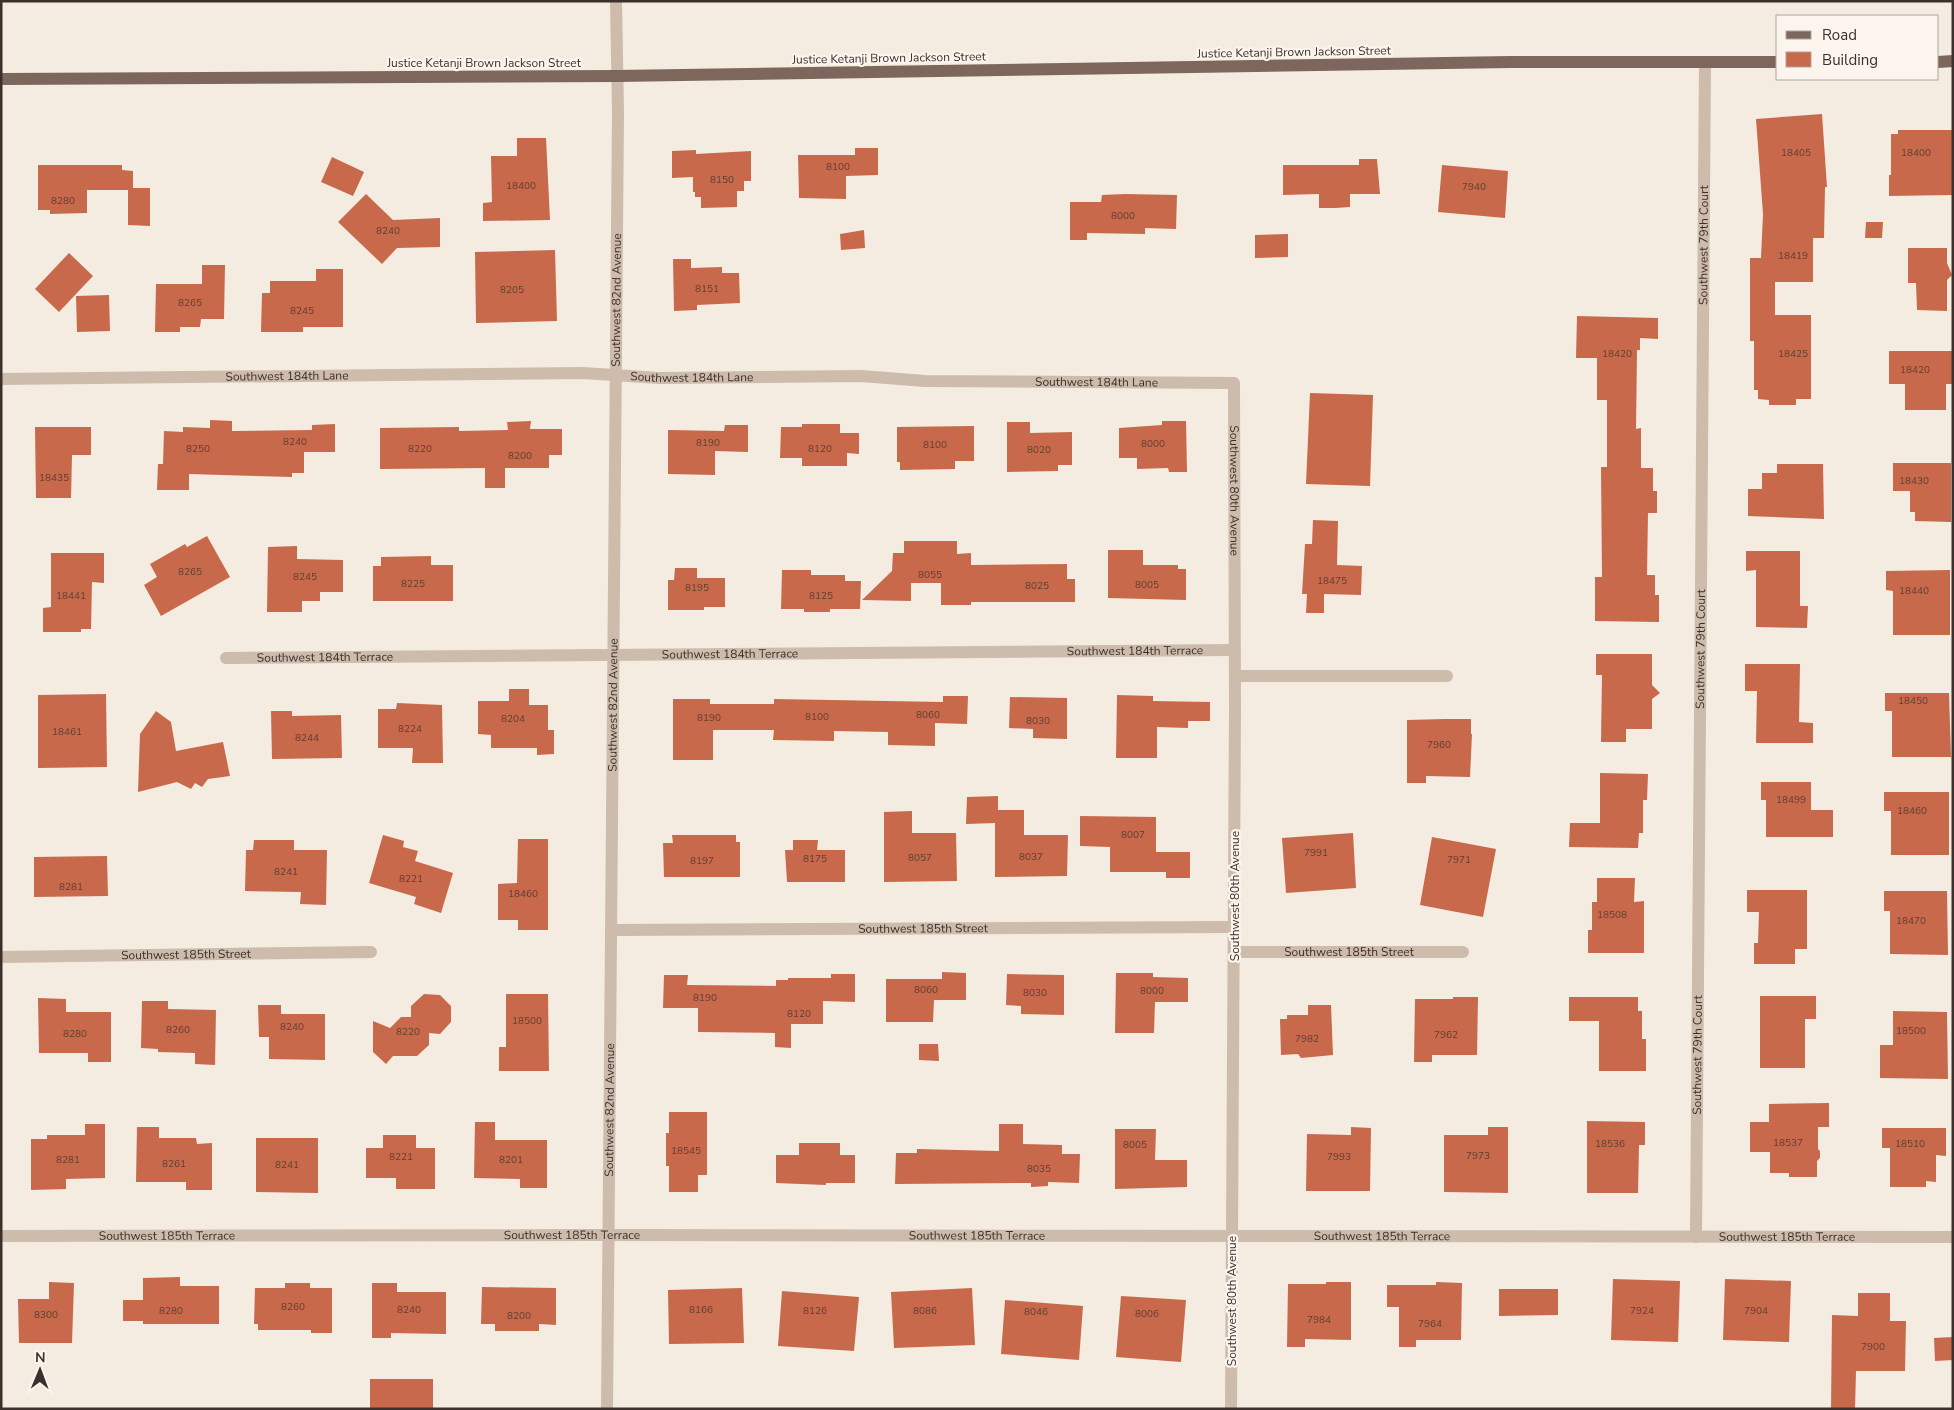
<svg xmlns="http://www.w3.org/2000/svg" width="1954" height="1410" font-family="'Nunito Sans',sans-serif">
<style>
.building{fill:#c8694b}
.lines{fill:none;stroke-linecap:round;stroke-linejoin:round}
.minor{stroke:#cdbbac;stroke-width:12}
.major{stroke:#7d675c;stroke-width:12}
.labels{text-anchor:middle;stroke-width:4.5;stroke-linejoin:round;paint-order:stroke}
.number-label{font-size:10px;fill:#5e3e33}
.street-label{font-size:12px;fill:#3b302b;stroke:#fbf5ee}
</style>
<rect width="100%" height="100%" fill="#f4ebe1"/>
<path class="building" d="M1822,114L1827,187H1825L1824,238H1813V282H1775V315H1811V399H1796V405H1769V400L1758,399V390H1754V341H1750V258H1761L1763,214L1756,119Z
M1898,130H1953V195L1889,196V175H1891V134H1898Z
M517,138H546L550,220L483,221V203L492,202L491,156H517Z
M855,148H878V175L846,176V199L799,198L798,155H855Z
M696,150V154L751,151V181H744V191H737V207L701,208V197H695V192H693V177L672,178V151Z
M332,157L364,172L353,196L321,182Z
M1359,159H1377L1380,194H1350V207L1335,208H1319V194L1283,195V165H1359Z
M38,165H122V170L133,171V188H150V226L128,225V190H87V213L50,214V210H38Z
M1442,165L1508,171L1505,218L1438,212Z
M366,194L393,220L440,218V247L397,248L382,264L338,222Z
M1125,194L1177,195L1176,229L1145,228V234L1087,233V240H1070V202H1101L1102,195Z
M1866,222H1883L1882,238H1865Z
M864,230L865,248L841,250L840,234Z
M1288,234V257L1255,258V235Z
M1908,248H1947V263L1952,275L1947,280V311L1917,310L1916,283H1908Z
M555,250L557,321L476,323L475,252Z
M69,253L93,276L59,312L35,289Z
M673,259H691V268L722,267V273H739L740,303L697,305V310L674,311Z
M202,265H225L224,319H201L200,327H180V332H155L156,284H202Z
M316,269H343V327H303V332H261L262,293H270V281H316Z
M109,295L110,331L77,332L76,296Z
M1577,316L1658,318V339L1640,338V350H1637L1636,429L1641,428V468H1653V491H1657V513H1648L1647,575H1655V595H1659V622L1595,621V577H1602L1601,467H1607V400H1597V358H1576Z
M1889,351H1953V384H1946V410H1905V384H1889Z
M1310,393L1373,395L1370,486L1306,484Z
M210,420L232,421V431L312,430V425L335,424V452H304V473H292V477L189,474V490H157L158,464H163L164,431L183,432V427L210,428Z
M531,421L530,429H562V455H549V468H505V488H485V468L380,469V428L459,427V431L508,430L507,422Z
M1162,421H1186L1187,472H1169L1168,468L1137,469V458H1119V428L1162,425Z
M1007,422H1030V433L1072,432V465H1058V471L1007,472Z
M802,424H840V433H859V454L847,453V466H802V458H780L781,427H802Z
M725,425H748V452L715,451V475L668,474V430L724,431Z
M974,426V461H955V469L900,470V462H897V427Z
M35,427H91V455H72L71,498H36Z
M1893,463H1951V522L1915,521V512H1910V491H1893Z
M1777,464H1823L1824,519L1748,516V489H1762V473H1777Z
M1313,520L1338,521L1337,565L1362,566L1361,595L1324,594V613H1306L1307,594H1302L1305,544H1312Z
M207,536L230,577L161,616L144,585L157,577L150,564L185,544L187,547Z
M904,541H957V554L971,553V565L1067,564V579H1075V602H971V605H941V583H911V601L862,600L892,571L893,553H904Z
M297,546V559L343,560V592H320V601H302V612H267L268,547Z
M1108,550H1143V565H1178V569H1186V600L1108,598Z
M1746,551H1800V606H1808L1807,628L1756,627V570L1746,571Z
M51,553H104V583L92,582L91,629H81V632H43V608L51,607Z
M431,556V565H453V601H373V566H381V557Z
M675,568H697V578H725V607H704V610H668V580H674Z
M782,570H811V575H845V581H861L860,609H830V612H804V609H781Z
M1950,570V635H1893V591L1886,590V571Z
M1596,654H1652V685L1660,693L1652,699V729H1626V742H1601L1602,675H1596Z
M1745,664H1800L1799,722L1813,723V743H1756L1757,691H1745Z
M509,689H529V705H548V730H554V754L537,755V748H491V735L478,734V701H509Z
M1885,693H1949L1951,757H1892V711H1885Z
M106,694L107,767L38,768V695Z
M1117,695L1153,696V701L1210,702V721H1188V728L1157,727V758H1116Z
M943,696H968L967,724L935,723V746L888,745V732L834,731V741L773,740L774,730H713V760H673V699H710V704H774V699L943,702Z
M1010,697L1067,698V739L1033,738V729L1009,728Z
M397,703L442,705L443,763H412L413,748H378V709H396Z
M156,711L171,722L176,751L223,742L230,776L208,779L202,787L195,783L191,789L177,782L138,792L140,734Z
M271,711H292V716L341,715L342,758L272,759Z
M1445,719H1471V734H1472L1470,777L1426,776V783H1407V720Z
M1600,773L1648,774L1647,800H1643V833H1639L1638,848L1569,847L1570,823H1600Z
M1761,782H1811V810H1833V837H1766V800H1761Z
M1884,792H1949V855H1891V811H1884Z
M998,796V810H1024V835H1068L1067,876L995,877V823L966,824L967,797Z
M912,811V833H956L957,881L884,882V812Z
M1080,816L1156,817V852H1190V878H1166V872H1110V847L1080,846Z
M1353,833L1356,888L1286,893L1282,838Z
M383,835L404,841L403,847L418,851L415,861L453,873L441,913L414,904L416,897L369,883Z
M672,835H736V842H740V877H664L663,843H673Z
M1432,837L1496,849L1483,917L1420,905Z
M518,839H548V930H518V920H498V884L517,883Z
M254,840H294V850H327L326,905L300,904L301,892L245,891L246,850H253Z
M793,840H818L817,850H845V882H787L785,850H793Z
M107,856L108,896L34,897V857Z
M1597,878H1635L1634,902L1644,901V953H1588V930H1592V902H1597Z
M1747,890H1807V949H1795V964H1754V943H1758L1759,912H1747Z
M1884,891H1947L1948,955L1890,954V911H1884Z
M942,972L966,973V1000H934L933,1022H886V979H942Z
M1116,973H1153V977L1188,978V1002H1155L1154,1033H1115Z
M831,974H855V1002L823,1001V1024H791V1048L775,1047V1033L698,1032V1008H663L664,975H688L687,985L776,986V980H788V978H831Z
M1007,974L1064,975V1015L1021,1014V1006L1006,1005Z
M424,994L440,995L451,1006V1022L440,1034L429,1033V1045L417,1056H393L386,1064L373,1052V1021L390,1028L401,1017H411V1006Z
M506,994H548L549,1071H499V1047H506Z
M1760,996H1816V1019H1805V1068H1760Z
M1453,997H1478L1477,1055H1432V1062H1414L1415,999H1453Z
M1569,997H1638V1011H1642V1039H1646V1071H1599V1021H1569Z
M38,998L66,999V1012H111V1062H88V1053H39Z
M142,1001H168V1009L216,1010L215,1065L195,1064V1053L158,1052V1049L141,1048Z
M258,1005H281V1014H325V1060L269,1059V1037H259Z
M1308,1005H1331L1333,1055L1301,1058L1298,1054L1281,1055L1280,1019H1287V1015H1308Z
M1893,1011L1947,1012L1948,1079L1880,1078V1045H1893Z
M919,1044H938L939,1061L919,1060Z
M1829,1103V1127H1818V1149L1820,1151V1158L1817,1161V1177H1789V1173H1770V1152H1750V1122H1769V1104Z
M669,1112H707V1175H698V1192H669V1166H666V1133H669Z
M1587,1121L1645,1122V1145H1639L1638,1193H1587Z
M475,1122H495V1140H547V1188H520V1179L474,1178Z
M85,1124H105V1178L66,1179V1189L31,1190V1139H47V1135H85Z
M999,1124H1023V1144L1062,1145V1154H1080L1079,1183L1048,1182V1186L1031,1187V1183L895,1184L896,1153H917V1149L999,1151Z
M137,1127H159V1138H196L197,1144L212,1143V1190H186V1182H136Z
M1351,1127L1371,1128L1370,1191H1306L1307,1134L1351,1135Z
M1488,1127H1508V1193L1444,1192V1135H1488Z
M1882,1128H1946V1156L1936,1155V1182L1926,1181V1187H1890V1148H1882Z
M1115,1129H1156L1155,1160H1187V1187L1115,1189Z
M383,1135H416V1148H435V1189H396V1178H366V1148H383Z
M256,1138H318V1193L256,1192Z
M799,1143H840V1155H855V1183H826V1185L776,1183V1155H799Z
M180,1277V1286H219V1324H143V1321H123V1300H143V1278Z
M1613,1279L1680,1281L1678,1342L1611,1340Z
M1725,1279L1791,1281L1789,1342L1723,1340Z
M49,1282L74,1283L72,1343H19L18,1299H49Z
M1326,1282H1351V1340L1305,1339V1347H1287L1288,1284H1326Z
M1436,1282L1462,1283L1461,1340H1416V1347H1399V1307H1387V1285H1436Z
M285,1283H310V1288H332V1333H311V1330H258V1324H254L255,1288H285Z
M372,1283H397V1292H446V1334L391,1333V1338H372Z
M482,1287L556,1288V1325L539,1324V1331H495V1324H481Z
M742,1288L744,1343L669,1344L668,1290Z
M972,1288L975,1345L894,1348L891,1292Z
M1499,1289H1558V1315L1499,1316Z
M782,1291L859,1297L854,1351L778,1346Z
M1858,1293H1890V1321H1906L1905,1371H1856L1855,1409H1831L1832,1315L1858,1316Z
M1121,1296L1186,1300L1181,1362L1116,1357Z
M1005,1300L1083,1306L1079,1360L1001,1354Z
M1953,1337V1360L1935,1361L1934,1338Z
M370,1379H433V1409L370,1408Z"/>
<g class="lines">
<g class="minor">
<path id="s1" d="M1,379L583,373L659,378L861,376L925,381L1234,383L1235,708L1231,1409"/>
<path id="s2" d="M226,658L1234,650"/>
<path d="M1235,676H1447"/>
<path id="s3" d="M612,930L1235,927"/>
<path id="s4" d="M1234,952H1463"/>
<path id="s5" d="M1,957L371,952"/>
<path id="s6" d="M1,1236L587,1235L1953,1237"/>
<path id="s7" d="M1696,1237L1705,63"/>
<path id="s8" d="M607,1409L618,112L616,1"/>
</g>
<path class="major" d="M1938,62L1953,61
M1,79L617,76L1510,62H1778"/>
</g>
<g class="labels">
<g class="number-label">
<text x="1796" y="156">18405</text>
<text x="1916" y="156">18400</text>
<text x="838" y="170">8100</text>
<text x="722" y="183">8150</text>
<text x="521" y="189">18400</text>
<text x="1474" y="190">7940</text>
<text x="63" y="204">8280</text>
<text x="1123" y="219">8000</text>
<text x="388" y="234">8240</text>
<text x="1793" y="259">18419</text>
<text x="707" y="292">8151</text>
<text x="512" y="293">8205</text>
<text x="190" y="306">8265</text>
<text x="302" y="314">8245</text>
<text x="1617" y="357">18420</text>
<text x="1793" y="357">18425</text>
<text x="1915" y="373">18420</text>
<text x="295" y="445">8240</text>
<text x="708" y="446">8190</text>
<text x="1153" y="447">8000</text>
<text x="935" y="448">8100</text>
<text x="198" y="452">8250</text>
<text x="420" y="452">8220</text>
<text x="820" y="452">8120</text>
<text x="1039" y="453">8020</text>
<text x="520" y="459">8200</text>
<text x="54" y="481">18435</text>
<text x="1914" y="484">18430</text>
<text x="190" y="575">8265</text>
<text x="930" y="578">8055</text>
<text x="305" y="580">8245</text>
<text x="1332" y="584">18475</text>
<text x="413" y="587">8225</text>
<text x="1147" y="588">8005</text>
<text x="1037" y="589">8025</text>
<text x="697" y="591">8195</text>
<text x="1914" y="594">18440</text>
<text x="71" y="599">18441</text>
<text x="821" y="599">8125</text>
<text x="1913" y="704">18450</text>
<text x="928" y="718">8060</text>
<text x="817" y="720">8100</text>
<text x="709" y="721">8190</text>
<text x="513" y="722">8204</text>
<text x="1038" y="724">8030</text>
<text x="410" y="732">8224</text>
<text x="67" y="735">18461</text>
<text x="307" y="741">8244</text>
<text x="1439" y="748">7960</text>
<text x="1791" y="803">18499</text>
<text x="1912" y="814">18460</text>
<text x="1133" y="838">8007</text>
<text x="1316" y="856">7991</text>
<text x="1031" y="860">8037</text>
<text x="920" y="861">8057</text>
<text x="815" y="862">8175</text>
<text x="1459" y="863">7971</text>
<text x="702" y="864">8197</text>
<text x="286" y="875">8241</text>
<text x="411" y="882">8221</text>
<text x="71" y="890">8281</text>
<text x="523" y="897">18460</text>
<text x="1612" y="918">18508</text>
<text x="1911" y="924">18470</text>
<text x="926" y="993">8060</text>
<text x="1152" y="994">8000</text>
<text x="1035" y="996">8030</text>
<text x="705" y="1001">8190</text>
<text x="799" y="1017">8120</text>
<text x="527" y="1024">18500</text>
<text x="292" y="1030">8240</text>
<text x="178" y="1033">8260</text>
<text x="1911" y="1034">18500</text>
<text x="408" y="1035">8220</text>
<text x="75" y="1037">8280</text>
<text x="1446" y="1038">7962</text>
<text x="1307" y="1042">7982</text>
<text x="1788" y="1146">18537</text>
<text x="1610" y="1147">18536</text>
<text x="1910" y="1147">18510</text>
<text x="1135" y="1148">8005</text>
<text x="686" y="1154">18545</text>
<text x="1478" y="1159">7973</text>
<text x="401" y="1160">8221</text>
<text x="1339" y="1160">7993</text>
<text x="68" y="1163">8281</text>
<text x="511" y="1163">8201</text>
<text x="174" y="1167">8261</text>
<text x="287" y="1168">8241</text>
<text x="1039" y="1172">8035</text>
<text x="293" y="1310">8260</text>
<text x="409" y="1313">8240</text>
<text x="701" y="1313">8166</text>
<text x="171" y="1314">8280</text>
<text x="815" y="1314">8126</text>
<text x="925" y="1314">8086</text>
<text x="1642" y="1314">7924</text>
<text x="1756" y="1314">7904</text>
<text x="1036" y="1315">8046</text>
<text x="1147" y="1317">8006</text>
<text x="46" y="1318">8300</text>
<text x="519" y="1319">8200</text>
<text x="1319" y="1323">7984</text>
<text x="1430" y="1327">7964</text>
<text x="1873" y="1350">7900</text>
</g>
<g class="street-label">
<text transform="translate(1294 52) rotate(-1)" y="4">Justice Ketanji Brown Jackson Street</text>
<text transform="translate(889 58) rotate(-1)" y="4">Justice Ketanji Brown Jackson Street</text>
<text x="484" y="67">Justice Ketanji Brown Jackson Street</text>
<text dy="4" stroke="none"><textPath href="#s7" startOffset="992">Southwest 79th Court</textPath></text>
<text dy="4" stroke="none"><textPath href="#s8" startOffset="1109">Southwest 82nd Avenue</textPath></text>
<text dy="4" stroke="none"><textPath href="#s1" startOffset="286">Southwest 184th Lane</textPath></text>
<text dy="4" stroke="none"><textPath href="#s1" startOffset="691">Southwest 184th Lane</textPath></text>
<text dy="4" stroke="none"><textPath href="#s1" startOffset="1096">Southwest 184th Lane</textPath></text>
<text dy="4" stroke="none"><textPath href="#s1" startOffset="1341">Southwest 80th Avenue</textPath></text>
<text dy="4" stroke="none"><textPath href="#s7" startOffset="588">Southwest 79th Court</textPath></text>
<text dy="4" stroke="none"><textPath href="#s2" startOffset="909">Southwest 184th Terrace</textPath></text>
<text dy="4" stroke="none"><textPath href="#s2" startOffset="504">Southwest 184th Terrace</textPath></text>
<text dy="4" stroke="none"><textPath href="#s2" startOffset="99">Southwest 184th Terrace</textPath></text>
<text dy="4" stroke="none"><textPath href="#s8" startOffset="704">Southwest 82nd Avenue</textPath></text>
<text transform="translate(1235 896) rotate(-90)" y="4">Southwest 80th Avenue</text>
<text dy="4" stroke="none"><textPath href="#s3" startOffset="311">Southwest 185th Street</textPath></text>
<text dy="4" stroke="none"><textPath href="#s4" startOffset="115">Southwest 185th Street</textPath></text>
<text dy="4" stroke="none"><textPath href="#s5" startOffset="185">Southwest 185th Street</textPath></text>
<text dy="4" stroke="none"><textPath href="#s7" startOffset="182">Southwest 79th Court</textPath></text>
<text dy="4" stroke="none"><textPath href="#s8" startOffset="299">Southwest 82nd Avenue</textPath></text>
<text dy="4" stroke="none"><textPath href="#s6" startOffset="571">Southwest 185th Terrace</textPath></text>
<text dy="4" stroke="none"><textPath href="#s6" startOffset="166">Southwest 185th Terrace</textPath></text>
<text dy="4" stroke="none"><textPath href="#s6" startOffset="976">Southwest 185th Terrace</textPath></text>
<text dy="4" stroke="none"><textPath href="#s6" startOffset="1381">Southwest 185th Terrace</textPath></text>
<text dy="4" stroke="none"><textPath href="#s6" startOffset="1786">Southwest 185th Terrace</textPath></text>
<text transform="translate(1232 1301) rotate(-90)" y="4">Southwest 80th Avenue</text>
</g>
</g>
<rect width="1954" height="1410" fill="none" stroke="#3b302b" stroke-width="5"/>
<rect x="1776" y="15" width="162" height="65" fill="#fbf5ee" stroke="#aea6a0"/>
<rect x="1786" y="31" width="25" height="8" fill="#7d675c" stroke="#aea6a0"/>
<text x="1822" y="40" font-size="15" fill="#3b302b">Road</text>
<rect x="1786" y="52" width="25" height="15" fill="#c8694b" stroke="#aea6a0"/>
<text x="1822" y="65" font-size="15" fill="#3b302b">Building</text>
<g transform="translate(40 1370) rotate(1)" stroke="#fbf5ee" stroke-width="4" paint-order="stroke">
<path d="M0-4L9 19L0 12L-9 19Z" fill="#3b302b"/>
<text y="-8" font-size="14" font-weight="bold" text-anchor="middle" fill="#3b302b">N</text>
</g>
</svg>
